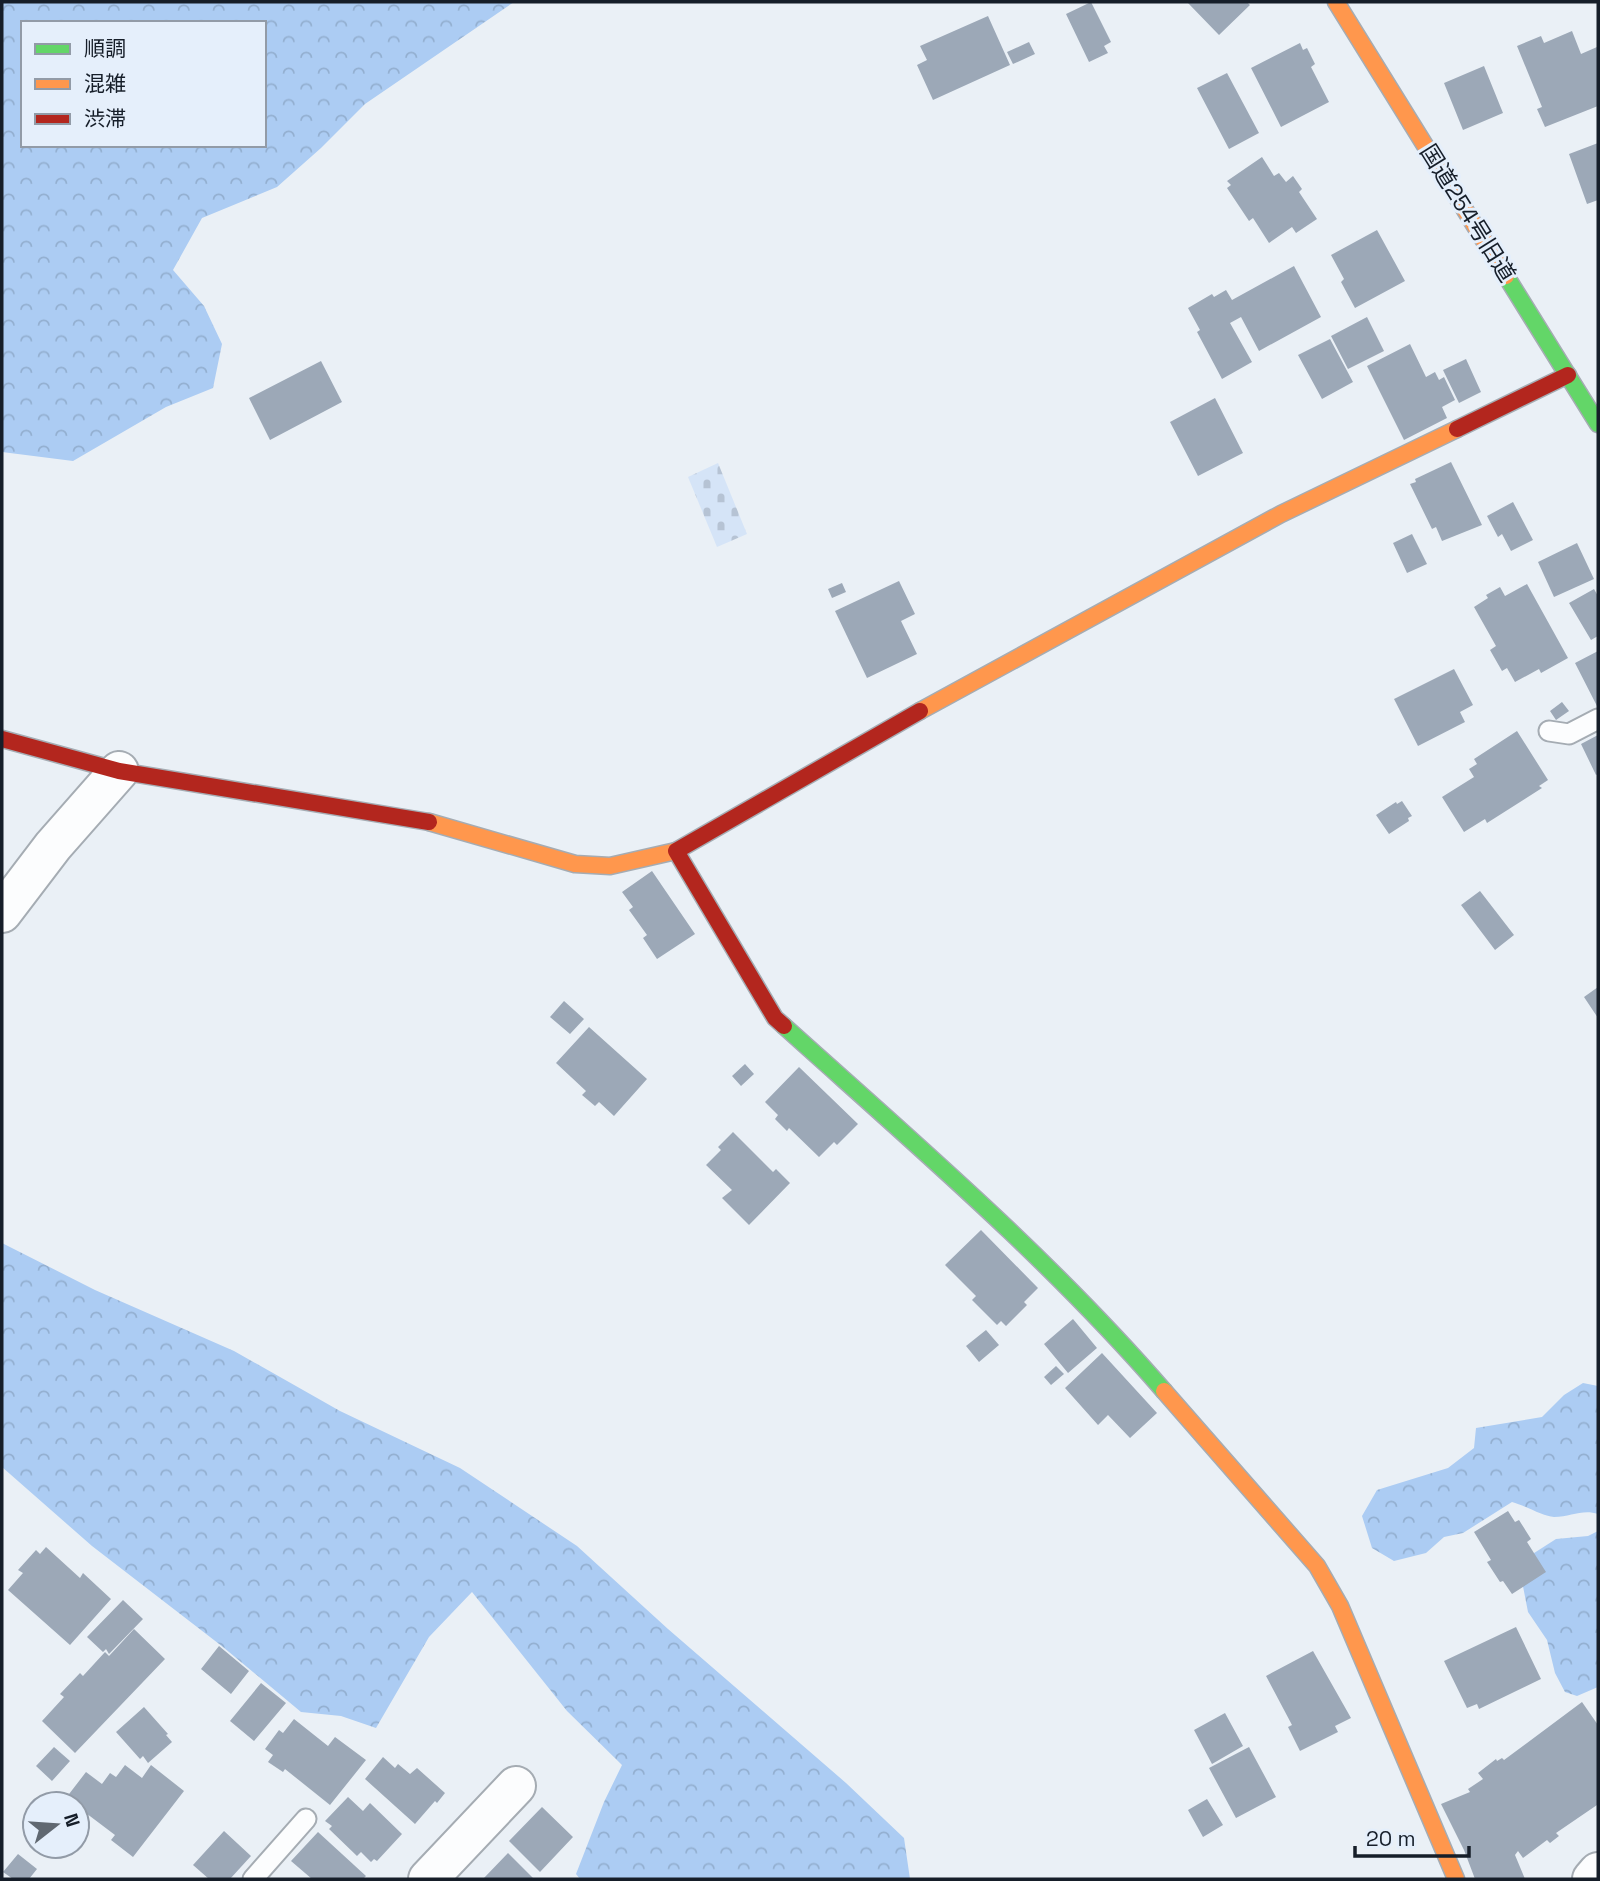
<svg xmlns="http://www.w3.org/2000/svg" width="1600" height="1881" font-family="'Space Grotesk','Noto Sans JP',sans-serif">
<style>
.forest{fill:url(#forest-crowns);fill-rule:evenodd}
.cemetery{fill:url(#cemetery-stones)}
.building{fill:#9ca8b7}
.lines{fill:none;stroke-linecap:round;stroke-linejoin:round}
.lane-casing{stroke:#a5acb3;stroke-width:23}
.street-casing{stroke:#a5acb3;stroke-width:42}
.fast-casing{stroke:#a5acb3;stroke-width:19}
.slow-casing{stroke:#a5acb3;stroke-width:19}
.jam-casing{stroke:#a5acb3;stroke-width:19}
.lane{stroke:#fcfdfe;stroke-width:19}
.street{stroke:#fcfdfe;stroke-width:38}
.fast{stroke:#63d668;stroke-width:16}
.slow{stroke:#ff974d;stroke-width:16}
.jam{stroke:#b3261e;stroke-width:16}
.labels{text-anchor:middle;stroke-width:6;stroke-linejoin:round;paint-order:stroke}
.street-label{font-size:23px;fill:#161e29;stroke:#e5effb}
</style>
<defs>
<pattern id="forest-crowns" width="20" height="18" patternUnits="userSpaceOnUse" patternTransform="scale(1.75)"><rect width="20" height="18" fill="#acccf3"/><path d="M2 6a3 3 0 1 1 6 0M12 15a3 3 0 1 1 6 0" fill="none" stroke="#93afd0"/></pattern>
<pattern id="cemetery-stones" width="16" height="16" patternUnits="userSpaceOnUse" patternTransform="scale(1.75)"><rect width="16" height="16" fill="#d5e4f7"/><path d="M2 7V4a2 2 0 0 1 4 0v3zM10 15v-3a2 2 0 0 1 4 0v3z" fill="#b6c3d4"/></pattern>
</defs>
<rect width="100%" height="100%" fill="#eaf0f6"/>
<path class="forest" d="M2,2H514L365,104L321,148L277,187L202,218L173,270L204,306L222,344L213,388L166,407L73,461L2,452ZM23,23H264V145H23Z
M2,1243L95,1290L234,1351L340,1411L460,1468L577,1546L668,1629L846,1783L904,1838L910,1879H580L576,1874L604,1802L622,1765L567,1711L472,1592L429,1637L376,1728L341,1716L301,1712L223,1647L92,1546L2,1467Z
M1583,1383L1598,1386V1514C1582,1509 1571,1517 1554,1517C1544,1517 1524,1505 1512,1502L1463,1533L1444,1537L1426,1553L1394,1561L1372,1548L1362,1516L1377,1490L1448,1468L1474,1448L1476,1428L1542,1417L1564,1395Z
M1598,1531V1687L1577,1696L1565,1692L1555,1673L1547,1640L1528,1612L1521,1576L1531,1555L1556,1539L1588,1536Z"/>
<path class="cemetery" d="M718,463L747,534L717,547L688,477Z"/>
<path class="building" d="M1091,2L1111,42L1104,46L1108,53L1089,62L1066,14Z
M1187,2H1247L1250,5L1219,35Z
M988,16L1010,65L933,100L917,65L927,60L920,46Z
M1572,31L1581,54L1597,47L1598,51V106L1545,127L1537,109L1542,107L1517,46L1541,36L1544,43Z
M1029,42L1035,54L1013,64L1007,52Z
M1300,43L1303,50L1307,48L1315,64L1311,67L1329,102L1281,127L1251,68Z
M1484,66L1503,113L1463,130L1444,83Z
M1227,73L1259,133L1229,149L1197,88Z
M1598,143V200L1587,204L1569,154Z
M1262,157L1274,176L1279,173L1286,182L1293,176L1302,189L1299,192L1317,219L1296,233L1292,227L1269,243L1253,218L1249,221L1227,188L1231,185L1227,181Z
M1377,230L1405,281L1355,308L1341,282L1344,279L1331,255Z
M1294,266L1321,317L1259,351L1241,317L1230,323L1252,362L1222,379L1197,332L1200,330L1188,308L1212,294L1214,297L1226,290L1232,300Z
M1367,317L1384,351L1348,369L1331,336Z
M1330,339L1353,382L1322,399L1298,355Z
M1410,344L1426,377L1435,372L1439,380L1444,377L1455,400L1442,407L1447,418L1404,440L1367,366Z
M1466,359L1481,392L1459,403L1443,370Z
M321,361L342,402L270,440L249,398Z
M1215,398L1243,453L1198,476L1170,422Z
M1451,462L1482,525L1442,541L1436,527L1432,529L1410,484L1416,482L1415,479Z
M1513,502L1533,540L1511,551L1502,534L1498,537L1487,516Z
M1412,534L1427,564L1407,573L1393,543Z
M1577,543L1594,579L1554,597L1538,562Z
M899,581L915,614L901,621L917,654L867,678L835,611Z
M842,583L846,592L832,598L828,589Z
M1527,584L1568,658L1541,673L1539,669L1515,682L1507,668L1502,671L1490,650L1496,646L1474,607L1488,598L1486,595L1500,587L1505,596Z
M1594,589L1598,596V636L1591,640L1569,603Z
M1598,651V708L1575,663Z
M1454,669L1473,705L1460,712L1465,722L1418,746L1394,699Z
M1562,702L1569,711L1556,720L1550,711Z
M1517,731L1548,780L1539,786L1542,788L1487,823L1485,819L1464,832L1442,797L1474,777L1469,769L1477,764L1474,759Z
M1598,735V774L1596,775L1581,744Z
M1402,801L1412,816L1408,818L1409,821L1389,834L1376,815L1396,802L1397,804Z
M652,871L695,934L657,959L643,938L647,935L629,910L633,907L622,892Z
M1480,891L1514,935L1495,950L1461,905Z
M1598,987V1018L1584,997Z
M564,1001L584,1019L570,1034L550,1017Z
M589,1027L647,1079L614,1116L599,1102L595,1106L582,1095L586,1091L556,1063Z
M745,1064L754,1074L741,1086L732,1076Z
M799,1067L858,1124L837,1145L834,1142L819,1157L789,1128L787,1131L775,1119L778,1115L765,1102Z
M733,1132L773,1172L776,1169L790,1183L749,1225L722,1198L732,1190L706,1165L721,1150L718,1147Z
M981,1230L1038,1288L1024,1302L1027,1305L1006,1326L1001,1321L997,1325L972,1300L976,1296L945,1265Z
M1073,1319L1097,1348L1068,1373L1044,1344Z
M986,1330L999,1345L979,1362L966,1346Z
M1102,1353L1157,1413L1130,1438L1108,1415L1098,1425L1065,1388Z
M1056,1366L1064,1374L1051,1385L1044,1377Z
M1508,1511L1515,1522L1519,1520L1531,1539L1527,1542L1546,1572L1512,1594L1503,1581L1500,1582L1487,1562L1491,1560L1474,1532Z
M46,1547L80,1578L83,1573L111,1599L70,1645L8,1590L23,1573L18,1570L36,1550L40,1554Z
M123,1600L143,1619L109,1654L106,1649L103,1652L87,1637Z
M1516,1627L1541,1679L1479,1709L1477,1704L1467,1708L1444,1661Z
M134,1629L165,1659L75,1753L42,1721L64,1697L60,1694L80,1673L83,1676L105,1652L109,1656Z
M219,1646L249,1671L231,1694L201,1669Z
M1313,1651L1351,1718L1335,1726L1338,1732L1300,1751L1288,1727L1292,1725L1266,1676Z
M261,1683L286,1703L254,1741L230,1721Z
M1582,1702L1598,1725V1807L1597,1805L1556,1833L1559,1836L1550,1843L1547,1840L1523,1858L1518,1851L1515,1855L1525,1879H1475L1464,1850L1441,1804L1470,1792L1468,1789L1483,1779L1478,1773L1496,1759L1497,1761L1502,1758L1504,1760Z
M144,1707L168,1734L166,1735L172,1742L148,1763L143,1756L140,1759L116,1732Z
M1225,1713L1243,1746L1212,1764L1194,1730Z
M294,1719L328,1746L335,1737L366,1760L330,1805L285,1769L283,1772L268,1762L273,1755L265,1749L279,1730L283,1733Z
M54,1747L70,1761L52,1781L36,1766Z
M1249,1747L1276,1797L1236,1818L1209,1768Z
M383,1757L395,1768L398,1764L410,1774L417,1768L445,1793L437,1803L435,1801L415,1824L365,1779Z
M125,1765L142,1778L151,1765L184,1791L133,1857L111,1840L115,1835L66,1798L86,1772L102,1784L110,1773L116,1777Z
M348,1797L363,1811L370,1803L402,1834L377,1861L374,1859L371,1862L361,1852L357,1856L329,1829L332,1826L325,1821Z
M1207,1799L1223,1825L1203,1837L1188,1810Z
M542,1807L573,1837L540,1872L509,1841Z
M224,1831L251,1856L230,1879H209L193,1865Z
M318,1832L366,1876L363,1879H312L291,1861Z
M508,1853L534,1879H483Z
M18,1854L37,1869L29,1879H13L3,1872Z"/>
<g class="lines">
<g class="lane-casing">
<path id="lane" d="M1549,731L1569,734L1598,719
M253,1879L306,1819"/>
</g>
<g class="street-casing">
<path id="street" d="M2,913L53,846L119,771
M428,1879L516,1786
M1592,1879L1598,1872"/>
</g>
<g class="fast-casing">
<path id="fast" d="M1506,276L1598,424
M784,1026C914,1143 1049,1258 1164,1391"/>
</g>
<g class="slow-casing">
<path id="slow" d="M1336,2L1506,276
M920,711L1281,514L1457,429
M429,822L575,864L610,866L676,851
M1164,1391L1317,1566L1340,1606L1456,1879"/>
</g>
<g class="jam-casing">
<path id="jam" d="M1457,429L1568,375
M2,739L119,771L429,822
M784,1026L775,1018L676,851L920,711"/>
</g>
<use href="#lane" class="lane"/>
<use href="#street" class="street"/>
<use href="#fast" class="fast"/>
<use href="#slow" class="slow"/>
<use href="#jam" class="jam"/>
</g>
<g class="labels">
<g class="street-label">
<text transform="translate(1468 213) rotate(58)" y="8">国道254号旧道</text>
</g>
</g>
<rect width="1600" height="1881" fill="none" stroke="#161e29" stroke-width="7"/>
<rect x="21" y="21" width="245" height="126" fill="#e5effb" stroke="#929ba7" stroke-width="2"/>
<rect x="35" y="44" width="35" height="10" fill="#63d668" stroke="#929ba7" stroke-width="2"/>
<text x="84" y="56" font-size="21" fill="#161e29">順調</text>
<rect x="35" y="79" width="35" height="10" fill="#ff974d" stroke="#929ba7" stroke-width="2"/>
<text x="84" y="91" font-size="21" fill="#161e29">混雑</text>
<rect x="35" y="114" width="35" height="10" fill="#b3261e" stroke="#929ba7" stroke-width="2"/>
<text x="84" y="126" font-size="21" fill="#161e29">渋滞</text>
<g transform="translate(56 1825) rotate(73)"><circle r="33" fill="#e5effb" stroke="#929ba7" stroke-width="2"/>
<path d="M0-5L12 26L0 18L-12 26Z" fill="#606871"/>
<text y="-10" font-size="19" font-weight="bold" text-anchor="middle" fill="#161e29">N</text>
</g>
<path d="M1355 1846v10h114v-10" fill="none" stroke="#161e29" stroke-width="3.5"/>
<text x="1366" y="1846" font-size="21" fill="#161e29" stroke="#e5effb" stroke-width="5" paint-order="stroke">20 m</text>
</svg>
